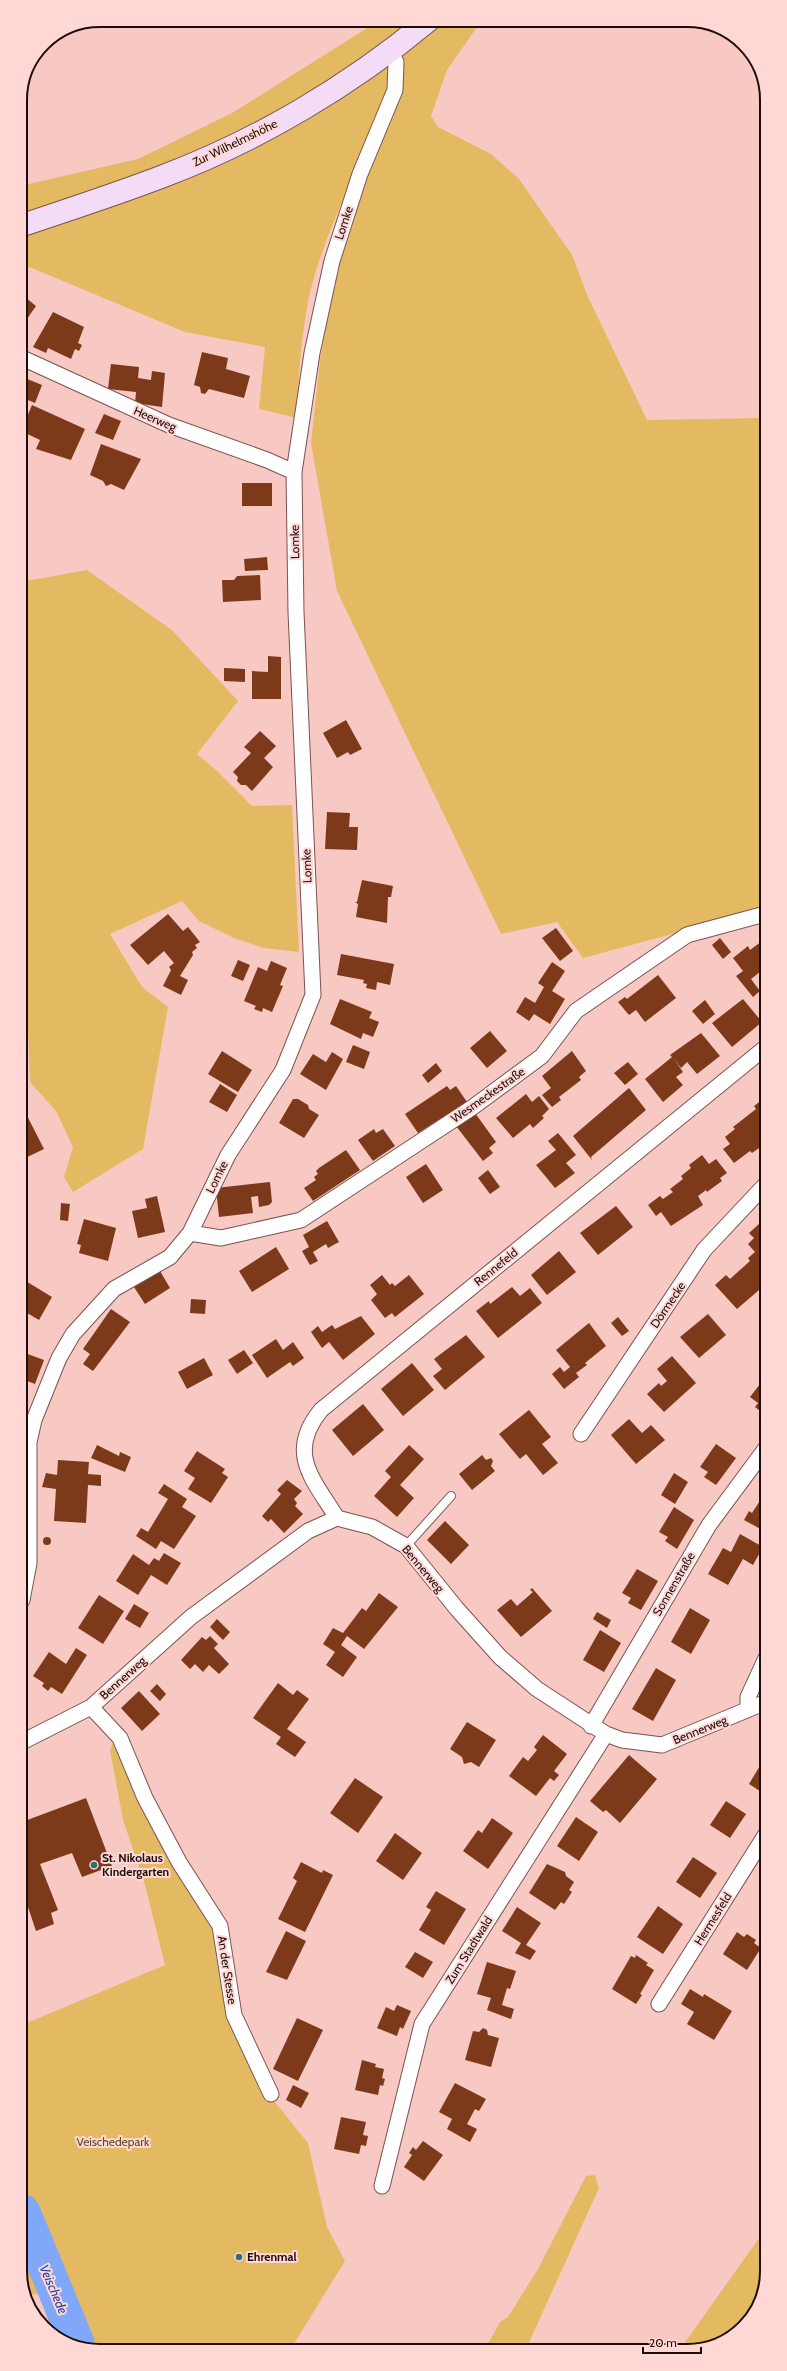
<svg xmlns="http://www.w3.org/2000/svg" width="787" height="2371" font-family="Cabin,sans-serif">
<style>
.green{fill:#e3ba62}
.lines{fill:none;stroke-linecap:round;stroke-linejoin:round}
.river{stroke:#81a7f9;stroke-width:35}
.building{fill:#7c3a1a}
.lane-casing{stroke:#7b524f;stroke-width:10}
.street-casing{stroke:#7b524f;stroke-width:17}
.secondary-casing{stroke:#7b524f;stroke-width:24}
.lane{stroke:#fff;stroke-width:8}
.street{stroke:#fff;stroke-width:15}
.secondary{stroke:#f4dcf6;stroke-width:22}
.poi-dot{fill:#287279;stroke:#ffd7d4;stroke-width:1.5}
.labels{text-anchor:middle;stroke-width:4;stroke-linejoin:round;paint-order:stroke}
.street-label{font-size:12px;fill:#1d0d0c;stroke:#ffd7d4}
.poi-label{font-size:12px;font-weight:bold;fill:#1d0d0c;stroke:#ffd7d4;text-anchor:start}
.park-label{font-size:12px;fill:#5d4a22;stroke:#ffd7d4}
.water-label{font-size:13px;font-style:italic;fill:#2145a3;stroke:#ffd7d4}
.rim{fill:none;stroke:#1d0d0c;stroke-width:2}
</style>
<rect width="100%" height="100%" fill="#f8c8c3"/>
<path class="green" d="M380,20H482L447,70L431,116L438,127L491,154L519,179L572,255L588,297L647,420L765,418V909L583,958L557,922L501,934L337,591L311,443L320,360L353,175C336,217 317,258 308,302C301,340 298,379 297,418L259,409L265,347L185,332L27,266L20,258V186L138,159L232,113Z
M87,570L173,631L238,701L197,754L216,770L252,806L292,805L299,952L264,948L234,938L199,921L182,901L110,934L142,987L168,1007L143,1149L73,1192L64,1177L73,1147L56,1111L30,1082L27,1002L21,995V582Z
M114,1740L214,1928L216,1957L231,2020L265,2090L308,2143L327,2227L345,2261L290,2350L95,2351L52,2333L40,2294L25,2295L23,2291L22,2025L165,1965L144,1881L123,1820L110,1750Z
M595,2175L599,2188L526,2349H485L500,2322L508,2317L538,2269L586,2176Z
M767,2227V2271L750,2320L707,2348H681Z"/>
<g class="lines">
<path class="river" d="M23,2212L77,2343"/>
</g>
<path class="building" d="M20,293L36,306L20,329Z
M53,312L84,327L78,343L82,345L79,351L75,349L71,359L48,348L46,353L33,347Z
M202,352L228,358L226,369L250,376L244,398L209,389L205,394L201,393L200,387L194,385Z
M111,364L139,367L138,378L151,380L152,371L165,373L162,407L135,403L136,392L108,389Z
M20,376L42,385L35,403L21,397Z
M32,405L85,429L71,460L36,449L40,440L21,431Z
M104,414L121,421L113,440L95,433Z
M101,444L141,459L124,490L111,484L106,486L103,481L90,475Z
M242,483H272V506H242Z
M267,557L268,570L245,571L244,559Z
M260,575L261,600L223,602L222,580H234L237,576Z
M268,656L281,657V699H252V671L268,672Z
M224,668L245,669V682L224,681Z
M346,720L362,749L350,755L348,752L337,758L323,733Z
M260,731L276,746L264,758L273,767L252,791L246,785H241L237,781L238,777L233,772L251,753L244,747Z
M327,812L350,813L349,827H358L357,850L325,849Z
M362,880L393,886L391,897H388L387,923L356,917L358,904L355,902H357Z
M168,914L183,931L188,927L200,942L195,945L197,948L192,952L193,955L180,976L188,980L181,995L163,986L171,970L169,967L174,963L164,951L148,965L130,945Z
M556,928L573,951L560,961L542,938Z
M720,938L731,952L723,959L712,945Z
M762,941L765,946V968L751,979L760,991L753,997L736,976L743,971L733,958L748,946L750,950Z
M341,954L394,964L390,985L377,982L376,990L366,988L367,984L363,983L364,980L337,975Z
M238,960L250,965L243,981L231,976Z
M271,961L287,968L280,985L283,986L272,1012L263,1008L262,1012L254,1009L256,1006L244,1001L258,967L267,971Z
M552,962L565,971L552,991L565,999L550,1024L534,1014L529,1021L516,1012L525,997L535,1003L544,987L538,983Z
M658,975L676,998L645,1022L636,1010L629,1015L618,1002L625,997L627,999Z
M340,999L372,1012L369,1018L379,1022L373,1037L363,1033L361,1039L330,1024Z
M743,999L762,1022L732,1047L712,1023Z
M705,1000L715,1014L703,1024L692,1011Z
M490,1031L507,1051L487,1068L470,1048Z
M701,1033L720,1056L697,1074L687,1062L681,1068L674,1059L683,1072L676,1077L683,1085L663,1102L645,1079L672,1057L670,1055Z
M353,1045L370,1052L364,1069L346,1062Z
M222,1051L252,1070L238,1092L208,1074Z
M572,1051L586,1071L579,1077L581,1080L559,1097L561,1100L552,1107L542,1095L551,1088L542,1076Z
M332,1052L343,1059L326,1090L300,1074L313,1054L326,1062Z
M628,1062L638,1074L625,1085L614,1073Z
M436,1063L442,1071L428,1083L422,1075Z
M220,1084L237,1095L227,1112L209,1102Z
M447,1086L450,1090L456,1086L467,1102L418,1133L405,1114Z
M629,1088L646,1110L591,1157L592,1160L573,1136Z
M526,1094L532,1102L539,1096L549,1109L542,1116L544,1118L533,1128L530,1124L513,1138L496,1118Z
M766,1097V1135L763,1137L766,1143L752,1153L750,1151L734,1163L723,1149L730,1144L725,1137L735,1129L733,1127L756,1109L754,1106Z
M293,1099H298L308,1105L309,1109L319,1115L304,1138L279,1123Z
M21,1104L44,1149L21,1160Z
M475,1113L496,1142L489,1148L493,1153L483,1161L456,1126Z
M374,1129L376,1133L383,1129L395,1146L373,1161L358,1140Z
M558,1133L576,1155L566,1163L575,1173L555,1188L536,1165L556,1150L548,1141Z
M346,1150L360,1170L313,1201L304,1188L316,1180L314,1177L318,1174L316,1171L319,1168Z
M702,1155L709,1164L716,1159L727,1173L720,1178L722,1181L707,1192L706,1190L698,1196L703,1205L671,1226L661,1212L656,1216L648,1205L660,1196L663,1199L673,1192L670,1189L683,1179L681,1176L691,1168L689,1165Z
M426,1164L443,1190L423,1203L406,1177Z
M488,1170L500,1187L490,1194L478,1178Z
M270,1182L272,1202L269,1205L259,1207L258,1196L251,1197L253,1213L219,1217L216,1188Z
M157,1196L165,1232L138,1238L132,1211L147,1208L145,1199Z
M61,1203L70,1204L68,1221L60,1220Z
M616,1206L633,1227L598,1255L580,1233Z
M84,1219L116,1228L108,1261L79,1253L81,1245L77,1244Z
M327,1221L339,1242L328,1248L326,1244L313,1252L318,1261L310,1265L302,1251L309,1247L303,1235Z
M766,1222V1258L763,1260L766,1263L764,1275L766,1284L737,1309L715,1285L726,1275L730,1279L750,1261L748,1258L755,1252L748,1244L754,1238L749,1233L759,1224L761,1226Z
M276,1247L289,1269L252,1292L239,1271Z
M559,1251L576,1272L547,1295L531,1275Z
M160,1271L170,1288L145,1304L134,1287Z
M22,1272L27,1275L24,1280L52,1297L39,1320L27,1313L24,1318L22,1317Z
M382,1275L390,1285L392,1283L395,1286L409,1275L424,1294L395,1317L392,1313L385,1318L371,1300L377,1294L370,1285Z
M512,1287L520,1296L530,1288L542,1303L498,1338L476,1311L489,1301L490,1304Z
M191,1299L206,1300L205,1314L190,1313Z
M111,1309L130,1322L93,1371L83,1364L90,1354L83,1349Z
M708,1314L726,1335L699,1358L680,1337Z
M361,1316L375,1334L343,1360L329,1342L322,1348L311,1332L318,1326L322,1332L332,1325L335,1329Z
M618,1317L629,1331L622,1336L611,1323Z
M589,1323L606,1346L585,1363L587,1365L576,1373L579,1377L564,1389L552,1374L560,1367L564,1372L570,1367L556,1350Z
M466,1335L485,1357L445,1390L433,1376L442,1369L434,1359Z
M276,1339L283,1350L293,1342L304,1358L293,1366L290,1362L267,1378L252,1355Z
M244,1350L253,1363L237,1374L228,1360Z
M22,1352L44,1360L35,1384L22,1379Z
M672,1356L696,1383L664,1412L647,1394L659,1383L661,1386L667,1381L657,1369Z
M204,1358L213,1375L187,1389L178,1372Z
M412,1363L434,1390L403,1416L381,1389Z
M766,1376V1416L755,1407L758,1403L750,1397Z
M363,1404L384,1430L353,1456L332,1430Z
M529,1410L551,1437L542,1444L558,1463L543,1475L526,1454L520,1459L499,1434Z
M629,1419L642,1433L651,1425L665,1440L636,1464L611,1435Z
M716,1444L736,1458L716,1485L704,1477L708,1472L700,1467Z
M97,1445L119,1456L120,1452L131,1457L125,1472L91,1458Z
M409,1445L424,1459L400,1485L414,1498L397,1517L374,1496L391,1477L385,1471Z
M197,1451L225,1469L222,1473L228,1477L211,1503L188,1489L195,1478L184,1471Z
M482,1455L486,1460L491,1458L493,1461L491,1466L495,1471L472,1490L459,1474Z
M58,1460L89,1462L88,1474L101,1475V1486L88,1485L86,1523L54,1521L56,1489L42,1487L46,1473L57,1475Z
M674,1473L688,1482L675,1504L661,1495Z
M287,1480L302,1491L294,1499L297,1503L295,1506L303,1514L284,1533L271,1519L268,1522L262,1516L281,1494L277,1490Z
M164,1484L187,1499L182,1507L196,1516L174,1549L161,1541L156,1549L136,1536L141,1528L148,1532L168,1499L158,1493Z
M766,1487V1532L744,1520L749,1511L752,1513L763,1496L761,1495Z
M674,1507L694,1520L677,1549L665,1541L668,1537L659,1532Z
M445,1521L469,1545L451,1564L427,1540Z
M740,1534L763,1547L753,1565L743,1559L728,1585L708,1574L723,1548L731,1552Z
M43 1541a4 4 0 1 1 8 0a4 4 0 1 1-8 0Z
M164,1553L181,1563L167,1585L151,1575L138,1595L116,1581L133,1554L149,1565L154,1558L159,1561Z
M637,1569L658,1581L641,1610L628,1603L631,1598L622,1593Z
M532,1588L552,1611L521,1637L497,1610L511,1599L517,1606L533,1592L530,1590Z
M379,1593L398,1607L364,1649L347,1636L341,1645L357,1657L343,1677L326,1665L335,1652L323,1644L333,1628L343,1633L362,1608L366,1611Z
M99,1595L124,1611L103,1644L78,1628Z
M134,1604L149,1613L140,1628L125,1619Z
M690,1608L710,1620L691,1654L671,1642Z
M597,1612L611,1620L607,1628L593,1619Z
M217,1619L230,1632L223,1640L210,1627Z
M600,1630L621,1643L604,1672L583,1660Z
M210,1636L218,1644L214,1648L229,1664L219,1674L209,1665L203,1672L195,1664L190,1669L181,1660L202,1637L206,1640Z
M76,1648L87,1655L62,1694L51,1687L48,1691L42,1686L44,1683L33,1676L49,1652L66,1664Z
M656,1668L676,1680L653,1721L632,1709Z
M278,1683L293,1695L297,1690L309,1699L287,1729L306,1742L295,1757L276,1744L281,1737L253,1718Z
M157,1684L166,1694L160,1701L150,1691Z
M139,1691L160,1714L142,1731L121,1708Z
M467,1722L496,1740L479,1767L471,1762L464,1764L462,1757L450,1749Z
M543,1735L567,1754L554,1771L559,1775L554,1781L550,1778L536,1796L509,1776L523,1757L528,1761L537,1750L534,1747Z
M629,1755L657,1779L620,1823L606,1810L603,1812L590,1801Z
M764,1759L766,1761V1795L749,1784Z
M355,1778L383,1797L358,1833L330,1813Z
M86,1798L112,1866L82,1877L72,1853L40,1864L58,1910L51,1913L54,1924L36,1931L22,1889V1870L25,1869L22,1861V1822Z
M726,1801L746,1814L730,1838L710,1825Z
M576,1817L598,1832L579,1861L557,1846Z
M492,1818L513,1833L488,1869L463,1851L478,1830L482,1833Z
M395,1833L422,1853L403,1880L376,1861Z
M693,1857L717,1873L700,1898L676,1882Z
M301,1862L322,1873L323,1870L333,1875L305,1932L278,1919L297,1881L293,1878Z
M547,1864L565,1872L566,1876L574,1882L569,1890L572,1892L564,1904L561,1902L555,1910L529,1893Z
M436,1891L466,1909L444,1945L419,1930L431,1910L426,1907Z
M658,1906L683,1924L663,1954L637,1937Z
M517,1907L541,1923L526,1945L536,1951L530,1960L515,1953L521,1943L502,1931Z
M286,1931L306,1941L287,1980L266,1972Z
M737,1932L744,1937L747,1934L756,1940L754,1943L761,1948L747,1970L723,1954Z
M415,1952L433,1962L423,1978L405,1967Z
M636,1955L648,1963L646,1965L654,1970L640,1994L642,1995L636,2004L612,1989L631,1956L635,1958Z
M487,1962L516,1971L510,1989L507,1988L502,2005L514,2009L511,2019L487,2010L491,1998L477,1994Z
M690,1989L703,1997L704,1994L732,2011L714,2040L687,2024L694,2012L681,2004Z
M397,2005L411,2011L403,2029L400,2027L397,2036L377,2028L386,2007L394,2011Z
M297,2018L323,2030L298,2081L273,2069Z
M483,2028L487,2030L488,2035L499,2038L491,2067L465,2060L473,2031L479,2032Z
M362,2060L376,2064L375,2067L384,2069L382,2078L385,2079L383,2086L380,2085L378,2095L355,2090Z
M455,2083L486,2099L479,2111L475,2109L467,2124L477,2129L470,2142L447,2129L452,2119L439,2112Z
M293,2085L309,2093L301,2108L286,2100Z
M341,2117L366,2122L363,2135L368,2136L366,2146L361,2145L359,2154L334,2149Z
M423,2141L443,2155L424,2181L404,2167L412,2155L409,2153L413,2147L416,2150Z"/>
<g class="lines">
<g class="lane-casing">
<path id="lane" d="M406,1546L451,1496"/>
</g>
<g class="street-casing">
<path id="street" d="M20,357L169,425L267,460L294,472
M190,1233L221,1238L301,1220L473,1107L542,1056L576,1011L687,935L765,914
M581,1434L704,1250L766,1184
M337,1518C313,1479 286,1453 321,1410L766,1047
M22,1600L29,1563V1442L34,1420L59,1358L73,1334L114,1289L170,1257L190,1233L228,1155L283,1070L313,995L296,612L294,472L312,353L332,261L360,174L395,90L396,62L391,52
M91,1707L120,1738L145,1798L179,1862L220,1926L234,2015L271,2094
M748,1709V1697L766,1658
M591,1726L709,1525L766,1448
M22,1742L91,1707L191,1617L308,1531L337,1518L372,1527L406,1546L457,1609L500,1657L537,1689L606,1734L622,1740L662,1745L766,1702
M659,2004L766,1834
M382,2186L422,2024L606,1734"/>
</g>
<g class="secondary-casing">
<path id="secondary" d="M20,226C67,210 114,195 161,177C257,141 350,86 429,20"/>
</g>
<use href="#lane" class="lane"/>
<use href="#street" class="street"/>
<use href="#secondary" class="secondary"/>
</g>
<g class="poi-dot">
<circle cx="94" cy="1865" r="4"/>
<circle cx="239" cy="2257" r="4"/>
</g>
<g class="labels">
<g class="street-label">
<text transform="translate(235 143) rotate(-26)" y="4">Zur Wilhelmshöhe</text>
<text transform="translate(344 223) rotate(-72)" y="4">Lomke</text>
<text transform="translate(155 419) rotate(23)" y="4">Heerweg</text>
<text transform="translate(295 542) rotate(-91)" y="4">Lomke</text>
<text transform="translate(307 866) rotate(-92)" y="4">Lomke</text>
<text transform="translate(488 1095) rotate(-35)" y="4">Wesmeckestraße</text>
<text transform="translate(217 1177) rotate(-64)" y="4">Lomke</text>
<text transform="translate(496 1267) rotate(-39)" y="4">Rennefeld</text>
<text transform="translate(668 1305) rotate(-56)" y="4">Dörmecke</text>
<text transform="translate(423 1569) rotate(50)" y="4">Bennerweg</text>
<text transform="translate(674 1584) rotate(-60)" y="4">Sonnenstraße</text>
<text transform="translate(123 1678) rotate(-42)" y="4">Bennerweg</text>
<text transform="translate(700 1730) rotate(-22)" y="4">Bennerweg</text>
<text transform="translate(713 1919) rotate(-58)" y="4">Hermesfeld</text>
<text transform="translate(469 1950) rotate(-58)" y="4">Zum Stadtwald</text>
<text transform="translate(227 1970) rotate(81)" y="4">An der Stesse</text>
</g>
<g class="poi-label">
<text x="102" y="1862">St. Nikolaus<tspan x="102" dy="14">Kindergarten</tspan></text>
<text x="247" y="2261">Ehrenmal</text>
</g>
<g class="park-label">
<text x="113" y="2146">Veischedepark</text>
</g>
<g class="water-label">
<text transform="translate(54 2289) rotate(67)" y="5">Veischede</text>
</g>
</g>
<path d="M0 0H787V2371H0ZM100 27H687A73 73 0 0 1 760 100V2271A73 73 0 0 1 687 2344H100A73 73 0 0 1 27 2271V100A73 73 0 0 1 100 27Z" fill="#ffd7d4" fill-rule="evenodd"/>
<path class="rim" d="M100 27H687A73 73 0 0 1 760 100V2271A73 73 0 0 1 687 2344H100A73 73 0 0 1 27 2271V100A73 73 0 0 1 100 27Z"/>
<path d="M643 2347v6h58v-6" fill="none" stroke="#1d0d0c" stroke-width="2"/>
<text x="649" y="2347" font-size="12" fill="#1d0d0c" stroke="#ffd7d4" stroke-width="3" paint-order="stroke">20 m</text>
</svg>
